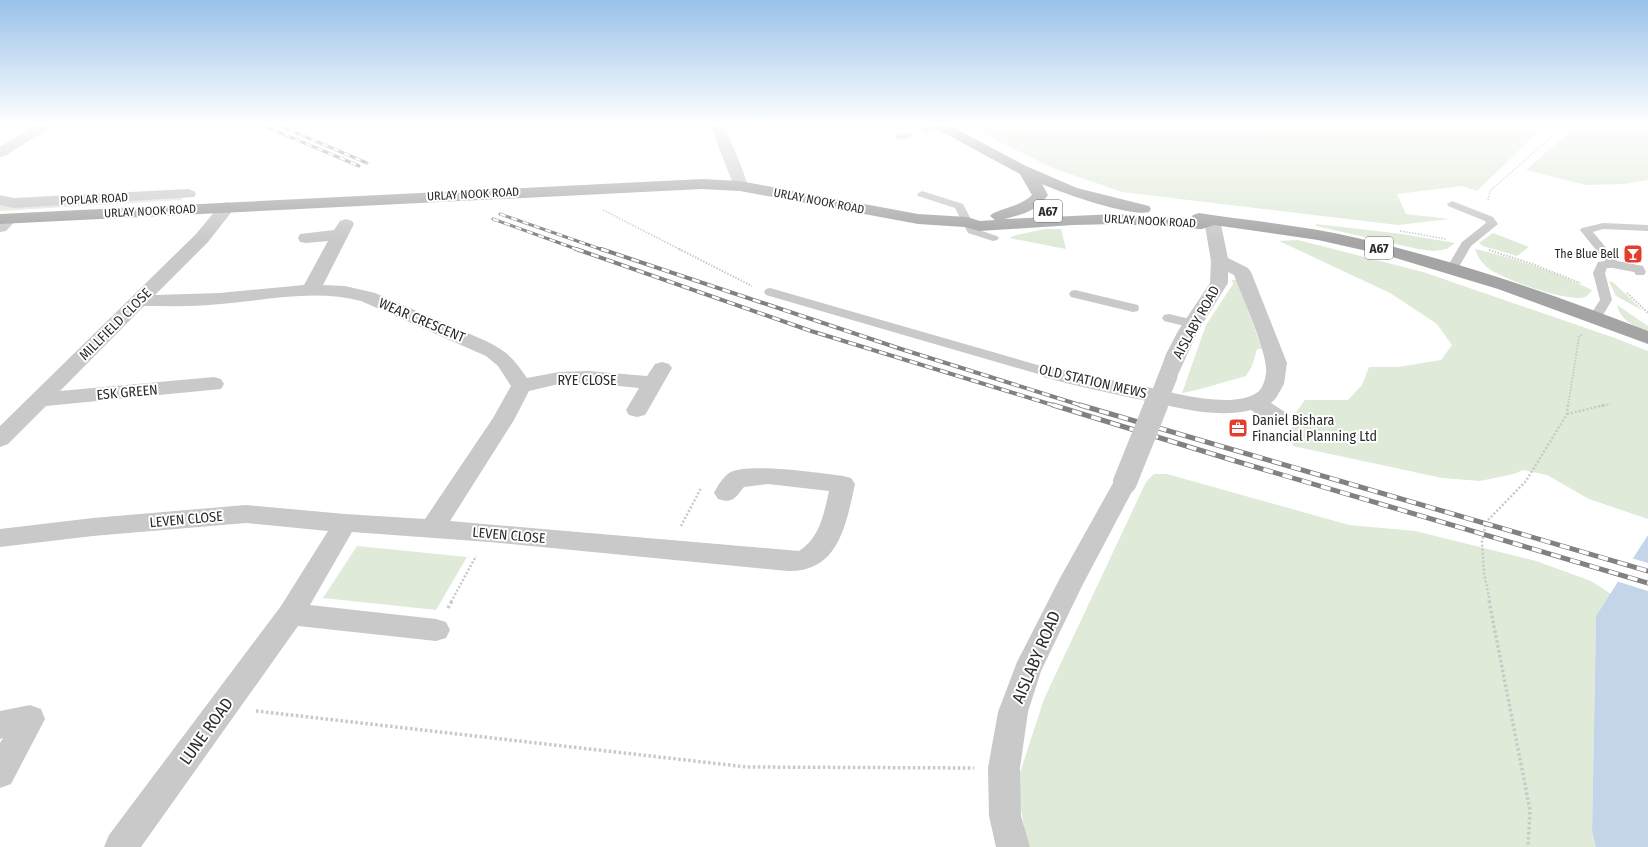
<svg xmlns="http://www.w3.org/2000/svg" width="1648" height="847" font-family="'Fira Sans Condensed',sans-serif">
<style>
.green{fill:#dfead8}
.water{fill:#c4d5ea}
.pier{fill:#fff}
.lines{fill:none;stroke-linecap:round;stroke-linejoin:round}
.path-far3{stroke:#c9c9c9;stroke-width:1.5;stroke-dasharray:1.5 1.5;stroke-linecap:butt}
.path-far2{stroke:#c9c9c9;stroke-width:2;stroke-dasharray:1.5 1.5;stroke-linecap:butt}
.path-far1{stroke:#c9c9c9;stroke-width:2.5;stroke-dasharray:2 2;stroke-linecap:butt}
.path{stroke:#c9c9c9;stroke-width:3.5;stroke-dasharray:2.5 2.5;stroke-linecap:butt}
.lane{fill:#c9c9c9;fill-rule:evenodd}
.street{fill:#c9c9c9;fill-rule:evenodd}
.primary{fill:#a4a4a4;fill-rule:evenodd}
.rail-far2-casing{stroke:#818181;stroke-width:3}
.rail-far1-casing{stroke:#818181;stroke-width:4}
.rail-casing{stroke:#818181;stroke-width:5}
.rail-far2{stroke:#fff;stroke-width:2;stroke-dasharray:6;stroke-linecap:butt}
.rail-far1{stroke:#fff;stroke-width:2.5;stroke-dasharray:8;stroke-linecap:butt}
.rail{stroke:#fff;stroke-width:3.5;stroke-dasharray:10;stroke-linecap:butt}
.street-bridge-far1{stroke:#c9c9c9;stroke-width:19}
.street-bridge{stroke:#c9c9c9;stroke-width:24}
.labels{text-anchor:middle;stroke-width:4;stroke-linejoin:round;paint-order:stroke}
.far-street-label{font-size:12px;fill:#2c2c2c;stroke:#fff}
.far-poi-label{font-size:12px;fill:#2c2c2c;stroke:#fff;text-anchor:end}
.shield{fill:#fff;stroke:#6b6b6b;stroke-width:1}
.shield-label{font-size:13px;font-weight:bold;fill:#2c2c2c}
.street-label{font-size:14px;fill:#2c2c2c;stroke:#fff}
.poi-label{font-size:14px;fill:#2c2c2c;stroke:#fff;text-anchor:start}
.near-street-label{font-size:17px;fill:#2c2c2c;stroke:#fff}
</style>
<rect width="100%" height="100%" fill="#fff"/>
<path class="green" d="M965,125H1549L1533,137L1477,191L1463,186L1397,194L1406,214L1450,219L1398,225L1122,192L1053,168Z
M1577,125H1648V180L1624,184L1586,185L1526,170Z
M184,197L181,200L0,211V204Z
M1316,224L1402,234L1455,243L1447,249L1434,251L1418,249L1316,226Z
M1045,229H1061L1066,249L1009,238L1016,235Z
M1493,233L1529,247L1517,256L1483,246L1479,243Z
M1298,240L1423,272L1612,337L1648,351V519L1589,499L1547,475L1523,470L1514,474L1480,481L1442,478L1293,446C1290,422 1291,419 1305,400H1348L1362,385L1369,367H1398L1441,360L1452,345L1437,324L1390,293L1279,241Z
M1475,249C1515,258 1554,272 1592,290C1590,293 1588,296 1585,297C1569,303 1510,281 1494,272C1485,267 1478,259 1475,249Z
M1232,280H1237L1262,349H1257L1252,366L1246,376L1197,390L1182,393L1206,325L1233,284Z
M1609,281L1614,283L1642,310L1616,296Z
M1617,305L1648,326V332C1634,326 1621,321 1617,305Z
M1154,474H1167L1349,525L1415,531L1536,561L1591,581L1611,594L1596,616L1592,832L1596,847H1027L1017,782L1044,699L1146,482Z
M357,546L467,557L436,610L323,598Z"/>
<path class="water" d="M1648,535V847H1596L1592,832L1596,616Z"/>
<path class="pier" d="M1631,558L1648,563V591L1616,581Z"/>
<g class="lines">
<path class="path-far3" d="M1488,200L1490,191L1565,125
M603,210L681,250
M1400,231L1446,239"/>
<path class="path-far2" d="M679,249L752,286
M1489,250L1532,264L1580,283
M1627,293L1648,313
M1568,406L1579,337L1582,334
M1601,406L1610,404"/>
<path class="path-far1" d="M1567,414L1605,405
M681,526L701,488
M451,602L476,556
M1490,602L1484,573L1482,542L1486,522L1526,481L1567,414L1568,405"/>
<path class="path" d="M1489,601L1530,810L1528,847
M448,608L452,601
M256,711L747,767L974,768"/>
<path class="lane" d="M933,125H946L944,127L926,133L921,130L923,128Z
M908,132L911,133L913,135L911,137L900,140L895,137L897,135Z
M922,191L963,204L976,229L997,236L999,238L997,240L993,241L968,233L955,208L918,196L917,194Z
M1452,201L1493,217L1498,224L1471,246L1456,272H1448L1446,269L1462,242L1486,223L1485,221L1448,206L1447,204Z
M1603,223L1648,225V231L1603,229L1593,232L1617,261L1643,266L1646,272L1644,275H1636L1634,272L1613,268H1607L1605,273L1612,300L1600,320H1590L1589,317L1600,300L1593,273L1598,262L1605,261L1580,230L1582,228Z
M770,288L1055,370L1057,373L1055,376L1050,377L1045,376L766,295L764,292L766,289Z
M1075,290L1138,305L1139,308L1138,311L1133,312L1071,297L1069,294L1071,291Z
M1169,314L1198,321L1200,324L1198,327L1193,328L1164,321L1162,318L1164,315Z"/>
<path class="street" d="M35,125H51L49,128L5,156L0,157V147Z
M710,125H724L742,168L748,186L745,189L740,191L735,189Z
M188,189L194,191L196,194L194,197L14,208L0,205V195L14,198Z
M227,202L233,204L235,207L233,210L208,242L155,295L219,293L304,285L328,241L306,243L300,242L298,238L300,234L334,230L340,221L346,219L352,221L354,224L323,285L345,286L375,293L486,341C508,352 513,358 527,378L559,372L588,371L647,376L655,364L662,362L669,364L672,368L648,410L645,415L637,417L629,415L626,410L639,388L588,383L559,384L529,391L514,420L450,521L799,551C820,538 824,513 829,491L768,484L744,487C735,498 733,504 718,499L714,493C717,487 723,477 729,473C746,462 820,473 843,476L851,478L855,484C846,524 839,572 788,571L489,542L352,532L310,605L436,619L446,622L450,630L446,638L436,641L298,626L141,847H104L109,835L281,606L328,531L246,523L93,536L0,547V529L93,518L246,505L345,514L425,519L493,418L511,386L498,366L486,356L361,301C316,289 267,300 221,304C195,307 169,306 144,306L60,391L214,377L221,379L224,384L221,389L46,406L8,444L0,447V426L196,234L221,204Z
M9,214L15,216L17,219L6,231L0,232V218Z
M1212,215L1218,217L1220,220L1228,258L1248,268L1251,272L1287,363L1284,384L1276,398L1271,403L1285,412L1288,417L1285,422C1271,426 1262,417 1251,410C1215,419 1177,407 1142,400C1109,393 1076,386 1043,377L1040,373L1043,369L1050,367C1081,374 1111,380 1142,386C1171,392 1225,408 1253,395C1262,391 1265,382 1266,373C1269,356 1241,294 1234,275L1228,272V283L1198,331L1175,381L1168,382L1161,381L1158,376L1166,354L1178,331L1210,283L1211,261L1204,220L1206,217Z
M1125,474L1133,476L1137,482L1082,586L1041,671L1028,712L1020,768L1021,816L1030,847H996L989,816L988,768L998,712L1017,662L1060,578L1117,476Z
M30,705L41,709L45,719L11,784L0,788V743L3,738L0,739V711Z"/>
<path class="primary" d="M933,125H949L1026,166L1077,188L1149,206L1151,209L1149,212C1130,217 1062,193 1042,184L1048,195C1037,211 1021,215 1004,219L1116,214L1191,218L1193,215L1199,213C1252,221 1305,226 1357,238C1457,261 1553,294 1648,331V344L1498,289L1389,256L1318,240L1214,225L1202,229L1116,224L1073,225L979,231L965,227L918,224L740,191L702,189L0,224V214L702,179L740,181L918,214L967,217L980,221L995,220L990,216C995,209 1021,207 1032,195L1020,174L935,128Z"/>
<g class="rail-far2-casing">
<path id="rail-far2" d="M262,125L359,166
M278,125L367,163
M500,214L603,250
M493,219L579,250"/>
</g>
<g class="rail-far1-casing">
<path id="rail-far1" d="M576,249L811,331L1056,406
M601,249L901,349L1083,406"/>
</g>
<g class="rail-casing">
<path id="rail" d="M1053,405L1232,460L1648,583
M1080,405L1648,571"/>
</g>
<use href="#rail-far2" class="rail-far2"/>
<use href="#rail-far1" class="rail-far1"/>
<use href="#rail" class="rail"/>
<path class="street-bridge-far1" d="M1156,406L1168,376"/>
<path class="street-bridge" d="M1125,482L1156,405"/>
</g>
<linearGradient id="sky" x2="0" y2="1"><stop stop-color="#99c1e9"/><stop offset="0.51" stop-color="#fff"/><stop offset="1" stop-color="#fff" stop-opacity="0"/></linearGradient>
<rect width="1648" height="243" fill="url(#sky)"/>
<defs>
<g id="bar-square" transform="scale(1)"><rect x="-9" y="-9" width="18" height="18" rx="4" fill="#e43d2c" stroke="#fff"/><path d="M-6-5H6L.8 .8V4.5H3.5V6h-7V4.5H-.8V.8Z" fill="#fff"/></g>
<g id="office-square" transform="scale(1)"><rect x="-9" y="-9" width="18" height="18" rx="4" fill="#e43d2c" stroke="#fff"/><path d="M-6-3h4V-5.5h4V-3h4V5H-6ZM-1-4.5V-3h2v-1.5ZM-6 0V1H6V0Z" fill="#fff"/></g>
</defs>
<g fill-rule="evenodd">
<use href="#bar-square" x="1633" y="254"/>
<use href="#office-square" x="1238" y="428"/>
</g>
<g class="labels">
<g class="far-street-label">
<text transform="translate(473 194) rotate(-3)" y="4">URLAY NOOK ROAD</text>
<text transform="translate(94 199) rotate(-3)" y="4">POPLAR ROAD</text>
<text transform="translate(819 201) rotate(11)" y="4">URLAY NOOK ROAD</text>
<text transform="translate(150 211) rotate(-3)" y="4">URLAY NOOK ROAD</text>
<text transform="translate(1150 221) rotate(3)" y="4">URLAY NOOK ROAD</text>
</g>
<g class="far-poi-label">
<text x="1619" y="258">The Blue Bell</text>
</g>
<g class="shield">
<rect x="1034" y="200" width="28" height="22" rx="3"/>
<rect x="1365" y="237" width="28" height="22" rx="3"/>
</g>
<g class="shield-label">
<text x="1048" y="216">A67</text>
<text x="1379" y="253">A67</text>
</g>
<g class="street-label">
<text transform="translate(422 320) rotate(23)" y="5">WEAR CRESCENT</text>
<text transform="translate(1196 322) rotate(-61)" y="5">AISLABY ROAD</text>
<text transform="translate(115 324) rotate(-45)" y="5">MILLFIELD CLOSE</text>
<text x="587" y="385">RYE CLOSE</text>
<text transform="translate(1093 381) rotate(13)" y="5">OLD STATION MEWS</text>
<text transform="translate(127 392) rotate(-5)" y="5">ESK GREEN</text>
<text transform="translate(186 519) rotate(-5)" y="5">LEVEN CLOSE</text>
<text transform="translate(509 535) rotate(5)" y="5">LEVEN CLOSE</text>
</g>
<g class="poi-label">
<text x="1252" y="425">Daniel Bishara<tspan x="1252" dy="16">Financial Planning Ltd</tspan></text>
</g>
<g class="near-street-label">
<text transform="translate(1036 657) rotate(-67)" y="6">AISLABY ROAD</text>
<text transform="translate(206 731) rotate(-54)" y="6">LUNE ROAD</text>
</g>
</g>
</svg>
